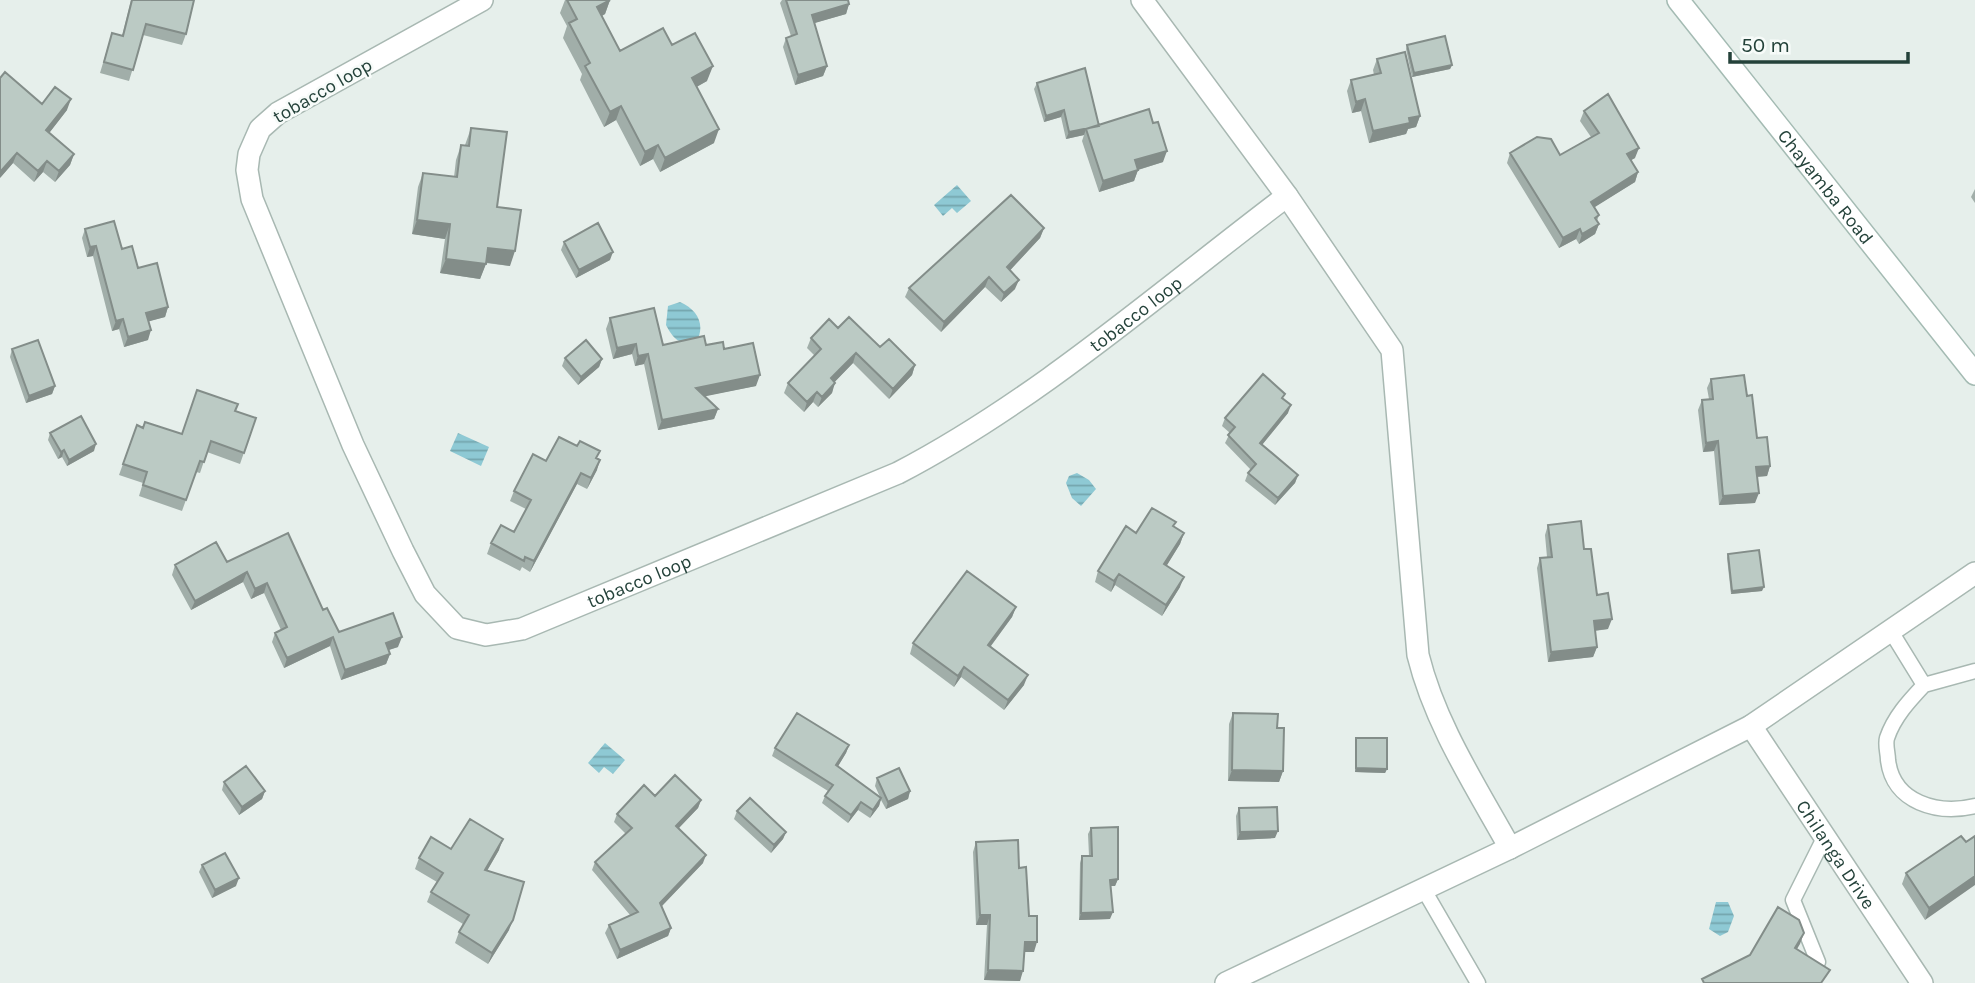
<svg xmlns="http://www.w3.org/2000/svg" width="1975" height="983" font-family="Karla,sans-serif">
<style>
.water{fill:url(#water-rules)}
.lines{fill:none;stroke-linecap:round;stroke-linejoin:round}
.lane-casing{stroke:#a8b8b2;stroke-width:17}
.street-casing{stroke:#a8b8b2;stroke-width:24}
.secondary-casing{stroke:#a4bbb3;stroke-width:24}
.lane{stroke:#fff;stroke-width:14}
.street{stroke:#fff;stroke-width:21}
.secondary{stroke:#fff;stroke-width:21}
.wall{fill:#a1aea9}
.shaded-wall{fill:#838d89}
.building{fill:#bbcac4;stroke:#838d89;stroke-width:2}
.labels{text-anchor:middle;stroke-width:5;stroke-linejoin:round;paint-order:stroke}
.street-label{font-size:19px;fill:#24423a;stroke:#f7fbf9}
</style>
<defs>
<pattern id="water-rules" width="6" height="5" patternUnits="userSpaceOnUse" patternTransform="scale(1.75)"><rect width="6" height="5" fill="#8ec9d4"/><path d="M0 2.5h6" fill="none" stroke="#74a5ad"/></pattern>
</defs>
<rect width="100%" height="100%" fill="#e6efeb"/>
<path class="water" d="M957,185L971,201L957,213L952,208L943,216L934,205Z
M680,302C698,310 706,325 696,343C679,344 674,340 666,325L668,306Z
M458,433L489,447L481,466L450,451Z
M1077,473L1089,480L1096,489L1081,506L1072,498L1066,483L1069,476Z
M605,743L625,760L613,774L604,767L599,773L588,763Z
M1716,902H1728L1734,916L1728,932L1720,936L1709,929Z"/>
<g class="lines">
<g class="lane-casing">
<path id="lane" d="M1892,633L1924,685C1909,701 1894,717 1887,738C1885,745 1888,753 1888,760C1893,803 1938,815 1975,806
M1924,685L1975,671
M1424,890L1478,983
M1818,962L1793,900L1824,838"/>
</g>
<g class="street-casing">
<g id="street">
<path id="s1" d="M482,0L278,113L260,129L249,154L247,170L252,199L353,445L403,551L425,594L457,628L486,635L522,629L898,473C1038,400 1161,291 1287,196L1142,0"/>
<path d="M1287,196L1392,350L1418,655C1435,724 1475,785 1510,848"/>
<path id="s2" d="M1751,726L1922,983"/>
<path d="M1226,983L1510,848L1751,726L1975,573"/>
</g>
</g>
<g class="secondary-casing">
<g id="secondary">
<path id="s3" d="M1678,0L1975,374"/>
</g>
</g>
<use href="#lane" class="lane"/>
<use href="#street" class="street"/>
<use href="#secondary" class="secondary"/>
</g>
<path class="wall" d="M131,0H194L186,34L182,45L143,35L129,81L100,73L112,33L122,36Z
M565,0H610L605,14L602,16L620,51L672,45L707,81L696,87L714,143L660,172L653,159L640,166L616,120L604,127L580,80L582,74L563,38L567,26L560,13Z
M782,0H848L849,4L846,14L814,23L827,66L823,76L795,85L783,47L786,38L791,36L780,3Z
M1407,45L1452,65L1450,69L1412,77L1406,49Z
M1377,59L1420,116L1416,127L1408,129L1406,134L1369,143L1361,111L1352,113L1347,91L1351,80L1374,75L1373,70Z
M1037,83L1099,125L1163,162L1138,170L1134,181L1099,192L1082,141L1084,135L1066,139L1061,117L1044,122L1034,89Z
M42,104L67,110L49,133L74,154L70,165L55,182L43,172L34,182L13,163L0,178Z
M1584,111L1635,158L1631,160L1638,172L1635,182L1594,207L1599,215L1597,221L1599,224L1595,234L1579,244L1576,239L1559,248L1507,163L1510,153L1560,155L1591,137L1580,121Z
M471,128L497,207L510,266L486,263L480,279L440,273L445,239L412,234L418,187L423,173L454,177L456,160L461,145H465Z
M1975,189V203L1971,197Z
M1044,228L1040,238L1010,270L1015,289L1001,302L985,287L941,332L905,297L909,288Z
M85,229L122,249L168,307L165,317L149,321L148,340L124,347L119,329L112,331L93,256L87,257L82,238Z
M564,242L610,260L576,278L561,250Z
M610,318L663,345H706L724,349L756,386L704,396L718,409L714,419L658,430L644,364L635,366L632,354L613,359L606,329Z
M838,328L880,347L915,365L912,375L889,399L853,363L834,382L832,393L818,407L813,402L804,412L784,393L788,383L815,356L807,348L811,338Z
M12,349L55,386L52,394L26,403L10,357Z
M565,358L602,359L599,367L578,385L562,366Z
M1711,379L1747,396L1757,438L1770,466L1767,476L1757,477L1755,503L1719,505L1714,451L1703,452L1698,410L1702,400L1709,399L1707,388Z
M1284,399L1288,413L1262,445L1298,475L1295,483L1275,505L1245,481L1248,473L1251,470L1225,443L1230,433L1222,426L1225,418Z
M235,411L256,418L240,464L207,452L200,473L196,472L182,511L139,496L143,483L119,475L137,425L143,428L182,434Z
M50,433L94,451L67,466L62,457L58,459L48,440Z
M597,458V470L587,489L577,484L530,572L522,567L520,571L487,554L491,543L514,532L526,509L510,501L514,491L546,461Z
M1548,525L1584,549L1597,595L1608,629L1595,631L1597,647L1593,657L1548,662L1537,568L1540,558L1547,557L1545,535Z
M1174,527L1184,533L1180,544L1166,566L1180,587L1162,616L1115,585L1111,592L1095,582L1098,571L1136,533Z
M1728,554L1762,591L1731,594L1727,558Z
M227,562L323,610L339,632L398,647L389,650L390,654L386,664L341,680L330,646L284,668L272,642L275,633L281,630L264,593L251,599L243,582L191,610L172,575L175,565Z
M1016,607L1012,617L991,646L1024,685L1004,710L961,677L954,687L910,654L913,643Z
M1233,713L1277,728L1283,771L1279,782L1228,781L1229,724Z
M1356,738L1387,769L1385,773L1355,772V742Z
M849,745L846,753L838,766L880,797L875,786L877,778L910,791L908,799L886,809L881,800L879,806L870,818L858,810L848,823L822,803L825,796L828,791L772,756L775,748Z
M224,782L265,791L262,799L239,815L222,790Z
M655,796L701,800L698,808L679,828L703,863L662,906L671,928L668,936L617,959L605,933L609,925L630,915L592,870L595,862L626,834L614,822L617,814Z
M1239,808L1275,838L1237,840L1236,816Z
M737,811L786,832L783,839L771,853L734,819Z
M1091,828L1118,879L1115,886H1111L1110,919L1079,920L1080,863L1082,856H1089L1088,834Z
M1961,836L1925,920L1902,884L1906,873Z
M976,842L1019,868L1029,916L1034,952H1024L1020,981L984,980L987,925H976L973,852Z
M451,849L499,850L487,871L509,930L488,964L455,943L459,932L463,924L427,902L431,892L437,882L415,869L419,858Z
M202,865L236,886L212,898L199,872Z"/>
<path class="shaded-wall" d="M610,0L605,14L592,21L597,7Z
M849,4L846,14L808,25L812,15Z
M1452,65L1450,69L1412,77L1414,73Z
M713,66L707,81L686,93L692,78Z
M827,66L823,76L795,85L798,75Z
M71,99L67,110L43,141L46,130Z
M1365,99L1361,111L1352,113L1356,102Z
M621,106L616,120L604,127L610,112Z
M1064,110L1061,117L1044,122L1046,116Z
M1420,116L1416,127L1408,129L1406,134L1369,143L1373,131L1409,118Z
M1099,126L1086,129L1084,135L1066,139L1069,132Z
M719,129L714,143L660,172L665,158Z
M658,145L653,159L640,166L645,152Z
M1639,148L1635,158L1624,164L1627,154Z
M1167,151L1163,162L1131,172L1135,160Z
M17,153L13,163L0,178V172Z
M74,154L70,165L55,182L59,171Z
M47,161L43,172L34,182L38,171Z
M1138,170L1134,181L1099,192L1103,181Z
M1638,172L1635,182L1587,212L1591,202Z
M417,220L450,224L445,239L412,234Z
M1599,224L1595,234L1579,244L1582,234Z
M1044,228L1040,238L1004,277L1007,267Z
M1580,229L1576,239L1559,248L1563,238Z
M96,246L93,256L87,257L90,247Z
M488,248L515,251L510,266L482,262Z
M613,252L610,260L576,278L579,270Z
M446,259L486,264L480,279L440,273Z
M989,277L985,287L941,332L944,322Z
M1019,280L1015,289L1001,302L1004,293Z
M168,307L165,317L143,323L146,313Z
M123,319L119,329L112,331L116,321Z
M151,330L148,340L124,347L128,337Z
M636,344L632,354L613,359L617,348Z
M856,353L853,363L828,389L831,378Z
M648,354L644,364L635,366L638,356Z
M602,359L599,367L578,385L581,377Z
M915,365L912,375L889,399L893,389Z
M760,375L756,386L692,399L696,388Z
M835,383L832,393L818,407L822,397Z
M55,386L52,394L26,403L29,396Z
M817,392L813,402L804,412L807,402Z
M1291,405L1288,413L1257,451L1260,443Z
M718,409L714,419L658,430L662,420Z
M1718,441L1714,451L1703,452L1706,443Z
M96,444L94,451L67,466L69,460Z
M64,450L62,457L58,459L61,452Z
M600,460L597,470L587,489L591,478Z
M1770,466L1767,476L1753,477L1756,467Z
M581,473L577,484L530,572L534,561Z
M1298,475L1295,483L1275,505L1278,498Z
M1759,493L1755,503L1719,505L1723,496Z
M1184,533L1180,544L1161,575L1164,564Z
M247,572L243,582L191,610L195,601Z
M1119,574L1115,585L1111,592L1114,581Z
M1184,577L1180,587L1162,616L1166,605Z
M267,583L264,593L251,599L255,589Z
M1764,587L1762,591L1731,594L1732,591Z
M1016,607L1012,617L984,655L988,645Z
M1612,619L1608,629L1591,631L1594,621Z
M333,637L330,646L284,668L287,658Z
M402,637L398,647L382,652L386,643Z
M1597,647L1593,657L1548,662L1551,652Z
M390,654L386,664L341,680L345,670Z
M964,667L961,677L954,687L958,676Z
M1028,675L1024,685L1004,710L1008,700Z
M849,745L846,753L834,773L836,765Z
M1356,768L1387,769L1385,773L1355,772Z
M1232,770L1283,771L1279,782L1228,781Z
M265,791L262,799L239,815L242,807Z
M910,791L908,799L886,809L888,802Z
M881,798L879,806L870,818L873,810Z
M701,800L698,808L673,834L676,826Z
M861,802L858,810L848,823L851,815Z
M1278,831L1275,838L1237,840L1240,832Z
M786,832L783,839L771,853L774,845Z
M503,839L499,850L481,881L485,870Z
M706,855L703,863L657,911L660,903Z
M1975,876V885L1925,920L1929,908Z
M239,878L236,886L212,898L215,890Z
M1118,879L1115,886H1108L1110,880Z
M1113,912L1110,919L1079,920L1081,913Z
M980,915H990L987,925H976Z
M513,920L509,930L488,964L492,953Z
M671,928L668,936L617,959L620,950Z
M1804,933L1800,944L1791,959L1795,948Z
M1025,942H1037L1034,952H1021Z
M988,970L1023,971L1020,981L984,980Z"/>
<path class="building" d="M132,0H194L186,34L146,24L133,70L104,62L112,33L123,36Z
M567,0H610L597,7L620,51L663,28L672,45L695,33L713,66L692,78L719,129L665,158L658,145L645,152L621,106L610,112L585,66L590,63L569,23L577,19Z
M786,0H848L849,4L812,15L827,66L798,75L786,38L797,34Z
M1445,36L1452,65L1414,73L1407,45Z
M1405,52L1420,116L1409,118L1410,123L1373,131L1365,99L1356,102L1351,80L1381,73L1377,59Z
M1085,68L1099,126L1069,132L1064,110L1046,116L1037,83Z
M5,72L42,104L55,87L71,99L46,130L74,154L59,171L47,161L38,171L17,153L0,172V78Z
M1608,94L1639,148L1627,154L1638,172L1591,202L1599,215L1595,218L1599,224L1582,234L1580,229L1563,238L1510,153L1537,137L1551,139L1560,155L1599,133L1584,111Z
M1149,109L1153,123L1158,122L1167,151L1135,160L1138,170L1103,181L1086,129Z
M471,128L507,132L497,207L521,210L515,251L488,248L486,264L446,259L450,224L417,220L423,173L457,177L461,145L469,146Z
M1011,195L1044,228L1007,267L1019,280L1004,293L989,277L944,322L909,288Z
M114,221L122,249L132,246L138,268L157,263L168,307L146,313L151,330L128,337L123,319L116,321L96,246L90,247L85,229Z
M598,223L613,252L579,270L564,242Z
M654,308L663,345L704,336L706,345L723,342L724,349L753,343L760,375L696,388L718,409L662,420L648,354L638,356L636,344L617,348L610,318Z
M849,317L880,347L889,339L915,365L893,389L856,353L831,378L835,383L822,397L817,392L807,402L788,383L821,349L811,338L829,319L838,328Z
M38,340L55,386L29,396L12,349Z
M586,340L602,359L581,377L565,358Z
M1263,374L1285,394L1282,398L1291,405L1260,443L1298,475L1278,498L1248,473L1256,464L1228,435L1235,427L1225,418Z
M1744,375L1747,396L1752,395L1757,438L1767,437L1770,466L1756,467L1759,493L1723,496L1718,441L1706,443L1702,400L1713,399L1711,379Z
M197,390L238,404L235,411L256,418L244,453L211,441L204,462L200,461L186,500L143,485L147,472L123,464L137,425L143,428L145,422L182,434Z
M81,416L96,444L69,460L64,450L61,452L50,433Z
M559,437L577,446L580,441L600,451L596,458L600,460L591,478L581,473L534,561L525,557L524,561L491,543L501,525L514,532L531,500L514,491L533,454L546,461Z
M1152,508L1176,522L1173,526L1184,533L1164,564L1184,577L1166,605L1119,574L1114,581L1098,571L1126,526L1136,533Z
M1581,521L1584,549H1591L1597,595L1608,593L1612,619L1594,621L1597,647L1551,652L1540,558L1552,557L1548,525Z
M288,533L323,610L327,608L339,632L393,613L402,637L386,643L390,654L345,670L333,637L287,658L275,633L287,627L267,583L255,589L247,572L195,601L175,565L216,542L227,562Z
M1759,550L1764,587L1732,591L1728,554Z
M967,571L1016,607L988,645L1028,675L1008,700L964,667L958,676L913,643Z
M797,713L849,745L836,765L881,798L873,810L861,802L851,815L825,796L833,785L775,748Z
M1233,713L1278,714L1277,728H1284L1283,771L1232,770Z
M1356,738H1387V769L1356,768Z
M246,766L265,791L242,807L224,782Z
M899,768L910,791L888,802L877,778Z
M675,775L701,800L676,826L706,855L660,903L671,928L620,950L609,925L638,912L595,862L632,828L617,814L644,785L655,796Z
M750,798L786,832L774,845L737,811Z
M1277,807L1278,831L1240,832L1239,808Z
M470,819L503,839L485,870L524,882L513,920L492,953L459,932L469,915L431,892L443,873L419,858L431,837L451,849Z
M1118,827V879L1110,880L1113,912L1081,913L1082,856H1092L1091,828Z
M1961,836L1966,842L1975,836V876L1929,908L1906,873Z
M1018,840L1019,868L1026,867L1029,916H1037V942H1025L1023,971L988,970L990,915H980L976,842Z
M225,853L239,878L215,890L202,865Z
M1778,907L1799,920L1804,933L1795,948L1830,970L1821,983H1704L1702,979L1750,955Z"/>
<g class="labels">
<g class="street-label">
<text transform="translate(322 90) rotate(-30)" y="7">tobacco loop</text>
<text dy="7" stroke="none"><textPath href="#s3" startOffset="238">Chayamba Road</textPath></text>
<text dy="7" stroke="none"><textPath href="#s1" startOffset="1568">tobacco loop</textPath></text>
<text dy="7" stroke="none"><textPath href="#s1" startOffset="1001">tobacco loop</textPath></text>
<text dy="7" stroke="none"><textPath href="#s2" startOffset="154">Chilanga Drive</textPath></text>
</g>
</g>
<path d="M1730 52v10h178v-10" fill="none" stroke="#24423a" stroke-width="3.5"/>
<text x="1741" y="52" font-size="21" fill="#24423a" stroke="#f7fbf9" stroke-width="5" paint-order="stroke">50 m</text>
</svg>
